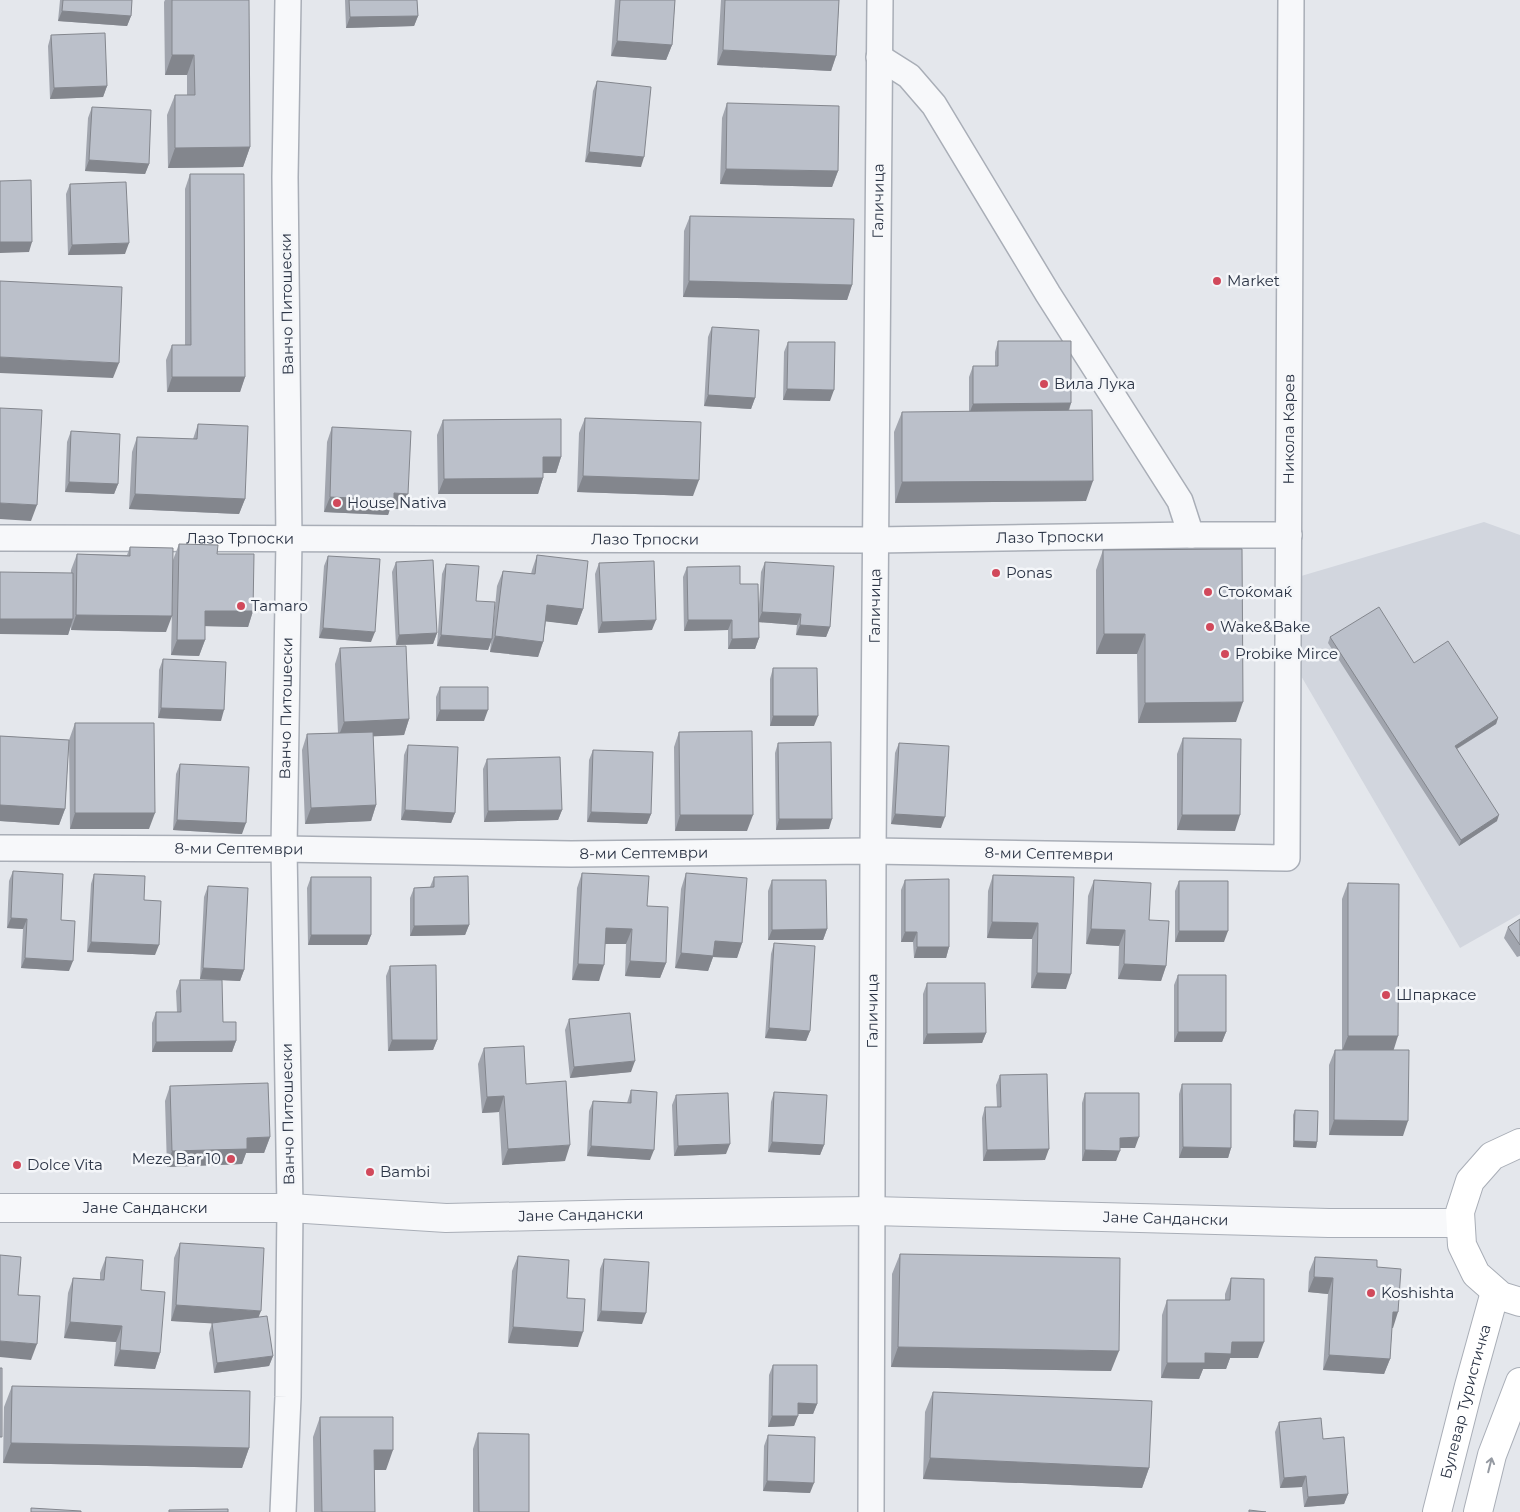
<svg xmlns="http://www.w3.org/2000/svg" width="1520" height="1512" font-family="Montserrat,sans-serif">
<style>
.built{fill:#d2d6de}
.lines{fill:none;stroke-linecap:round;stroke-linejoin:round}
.minor-casing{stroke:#a9aeb7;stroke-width:28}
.tertiary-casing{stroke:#a9aeb7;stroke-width:30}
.secondary-casing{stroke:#a9aeb7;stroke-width:30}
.minor{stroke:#f7f8fa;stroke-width:25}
.tertiary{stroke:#f7f8fa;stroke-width:28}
.secondary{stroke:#fff;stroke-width:28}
.wall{fill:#a1a5ae}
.shaded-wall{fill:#83868d}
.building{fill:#bbc0ca;stroke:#83868d}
.oneway{stroke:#959aa2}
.poi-dot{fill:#d1495b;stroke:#f4f6f9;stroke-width:2}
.labels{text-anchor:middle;stroke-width:5;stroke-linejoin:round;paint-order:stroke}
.street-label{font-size:15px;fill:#2b3445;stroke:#f4f6f9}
.poi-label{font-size:15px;fill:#2b3445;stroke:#f4f6f9;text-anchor:start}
</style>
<rect width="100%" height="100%" fill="#e4e7ec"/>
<path class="built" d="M1484,522L1520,535V914L1460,948L1290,657L1291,579Z"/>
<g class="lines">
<g class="minor-casing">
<g id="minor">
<path d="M879,57L909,76L934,105L1048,294L1180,501L1191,535"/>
<path id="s1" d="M0,538L876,540L1191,535H1289"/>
<path id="s2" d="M0,848L284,849L571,854L873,851L1287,858L1291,0"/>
<path id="s3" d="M283,1512L288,1397L290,1208L284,849L289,540L285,177L288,0"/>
<path id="s4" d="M871,1512L873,851L880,0"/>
</g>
</g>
<g class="tertiary-casing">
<g id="tertiary">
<path id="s5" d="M0,1208H290L446,1218L628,1214L872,1211L1329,1223H1460"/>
</g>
</g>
<g class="secondary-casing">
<g id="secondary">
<path d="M1520,1143L1492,1156L1470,1181L1460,1212L1462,1245L1476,1274L1501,1296L1520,1302"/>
<path id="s6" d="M1437,1512L1469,1386L1495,1292"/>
<path d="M1478,1512L1492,1455L1520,1382"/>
</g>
</g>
<use href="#minor" class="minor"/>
<use href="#tertiary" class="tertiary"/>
<use href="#secondary" class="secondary"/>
</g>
<path class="wall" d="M60,0H132L131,16L127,26L58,21Z
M165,0H249L250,147L243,167L168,168L167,115L175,95H187V75H165L164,2Z
M345,0H417L418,16L414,26L346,28Z
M615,0H675L672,45L666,60L611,56Z
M721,0H839L836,56L831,71L717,65Z
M51,35L107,86L103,97L50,99L48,46Z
M597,81L641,167L585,162L593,91Z
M727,103L838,171L832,187L720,184L722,118Z
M92,107L149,164L145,174L85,171L88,118Z
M190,174L245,377L240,392H167L166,360L172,345H185V189Z
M70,184L125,254L68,255L66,194Z
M690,216L852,285L847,300L683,297L684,231Z
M712,327L755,398L751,409L704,406L708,337Z
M998,341L1071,403L1069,411L1086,501L895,503L894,432L902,412H969V377L973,366H995V352Z
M788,342L830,401L783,400L784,352Z
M585,418L693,496L577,492L579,433Z
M443,420L561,457L556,473H543V478L538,494H438L437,435Z
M198,424L245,499L239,514L129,509L132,452L137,437L193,439Z
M332,427L408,494L403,509H390L388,515L324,512L327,442Z
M71,431L118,484L114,494L65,492L67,442Z
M179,544L217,554L253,611L248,627L205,626V640L199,656L171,655L173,560Z
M130,547L166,632L71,630V626L68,635L71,570L77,554L127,555Z
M1103,550L1236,722L1138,723L1137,654H1096V570Z
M537,555L583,609L577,625L546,621L543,642L538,657L490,652L491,641L488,650L437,646L442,574L446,564L476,601L493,627L497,586L503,571L531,574L532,570Z
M328,556L371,642L319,638L324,566Z
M396,562L437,633L433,644L396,645L392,572Z
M765,562L830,627L826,637L796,635L797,625L758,622L759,638L755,649H728V630L684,631L683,577L687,567L758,620L761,572Z
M599,563L652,630L598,633L595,574Z
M1330,637L1414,663L1498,718L1496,724L1457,749L1497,821L1459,846L1328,643Z
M340,648L409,719L404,735L373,736L376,805L371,821L305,824L302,750L307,734L338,733L335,664Z
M163,659L221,721L158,718L159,670Z
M773,668L814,726H770V679Z
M440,687L484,721H436V697Z
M75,723L149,829H70L69,742L65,809L59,825L0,821V736L69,740Z
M679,732L747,831H675L674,747Z
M1183,738L1235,831L1177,830V754Z
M778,743L829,829L776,830L775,753Z
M899,743L941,828L891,824L895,753Z
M408,745L455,813L451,823L401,820L404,755Z
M593,750L651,814L647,824L587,822L589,760Z
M487,759L562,810L558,820L484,822L483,769Z
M180,764L242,834L173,830L176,774Z
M13,871L61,920L69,971L21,968L23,929L7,928L9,881Z
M582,873L647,906L666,963L660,978L625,976L626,944H605L599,981L572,980L577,888Z
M686,873L742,943L737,958L713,957L708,971L675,968L681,889Z
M94,874L144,900L155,955L87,952L91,884Z
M993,875L1074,877L1066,989L1031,988L1032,939L987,938L988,891Z
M311,877L371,935L367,945H308L307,888Z
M434,877L469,925L465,935L410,936V898L414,888L430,887Z
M772,880L827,929L823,940H768V891Z
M905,880L949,947L946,958H914L913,942H901V890Z
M1094,880L1149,920L1166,966L1161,981L1118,979L1119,946L1086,944L1088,896Z
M1179,881L1224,942H1175V891Z
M1348,883L1393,1050L1403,1136L1329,1135V1065L1335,1050H1342V899Z
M208,886L244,970L240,981L200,979L204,897Z
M1520,919V956L1517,957L1504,938L1508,927Z
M774,943L810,1031L806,1041L765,1038L771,954Z
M390,966L437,1040L433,1050L388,1051L386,976Z
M1178,975L1226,1032L1222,1042H1174V985Z
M180,980L236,1041L232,1052H152V1023L156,1012H177L176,991Z
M927,983L986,1033L982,1043L923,1044V994Z
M569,1019L631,1072L570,1078L565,1030Z
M484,1048L526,1084L565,1161L502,1165L499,1112L482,1113L478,1064Z
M1000,1075L1045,1160L983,1161L982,1118L985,1107H997L996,1085Z
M1182,1084L1231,1148L1228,1158H1179V1094Z
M170,1086L270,1137L264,1153H246L242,1164L167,1167L165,1101Z
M631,1090L650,1160L587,1156L589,1111L593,1101L627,1103Z
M774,1092L824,1145L820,1155L768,1152L771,1102Z
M1085,1093L1135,1148H1120L1116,1161H1082V1103Z
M676,1095L726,1154L674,1156L672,1105Z
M1295,1110L1317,1142L1316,1148L1293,1147V1115Z
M180,1243L259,1317L273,1356L269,1366L214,1373L209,1333L212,1323L171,1321L174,1258Z
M900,1254L1111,1371L891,1367L892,1274Z
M518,1256L567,1298L578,1347L508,1343L512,1271Z
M106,1257L141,1290L160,1353L155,1369L114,1366L116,1342L64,1338L68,1293L73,1278L100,1280V1273Z
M1315,1257L1377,1267L1393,1328H1392L1390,1359L1384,1374L1323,1370L1328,1294L1308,1292L1309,1272Z
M604,1259L642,1324L597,1321L600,1269Z
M1231,1278L1258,1358H1230L1226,1369H1203L1199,1379L1161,1378L1162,1315L1167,1300H1225V1294Z
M773,1365L817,1404L813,1414H798L794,1426L768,1427L769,1375Z
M12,1386L249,1448L242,1468L3,1463L4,1407Z
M933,1392L1149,1468L1142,1488L923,1479L925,1412Z
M320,1417L386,1470H374L375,1512H314L313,1437Z
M1279,1422L1323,1439L1348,1494L1344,1504L1304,1507L1302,1487L1280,1488L1275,1432Z
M478,1433L529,1512H473V1449Z
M768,1435L810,1493L763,1491L764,1446Z"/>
<path class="shaded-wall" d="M62,11L131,16L127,26L58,21Z
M418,16L414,26L346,28L350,17Z
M617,41L672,45L666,60L611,56Z
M723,50L836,56L831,71L717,65Z
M172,55H194L187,75H165Z
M107,86L103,97L50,99L54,88Z
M250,147L243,167L168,168L175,148Z
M589,152L644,157L641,167L585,162Z
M89,160L149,164L145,174L85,171Z
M726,169L838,171L832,187L720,184Z
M0,242H32L29,252L0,253Z
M129,243L125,254L68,255L72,245Z
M689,281L852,285L847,300L683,297Z
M0,357L119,363L113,378L0,373Z
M172,377H245L240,392H167Z
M787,389L834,390L830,401L783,400Z
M708,395L755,398L751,409L704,406Z
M1071,403L1067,414H969L973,404Z
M543,457H561L556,473H538Z
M583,476L699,480L693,496L577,492Z
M543,478L538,494H438L444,479Z
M1093,481L1086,501L895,503L902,482Z
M69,482L118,484L114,494L65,492Z
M394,493L408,494L403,509H390L388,515L324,512L330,497Z
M135,494L245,499L239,514L129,509Z
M0,503L37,505L31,521L0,519Z
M547,605L583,609L577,625L542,621Z
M205,611H253L248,627L200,626Z
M762,612L801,614L797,625L758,622Z
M76,615L172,616L166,632L71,630Z
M0,619H73L68,635L0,634Z
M656,620L652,630L598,633L602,622Z
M688,620H732L728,630L684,631Z
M800,625L830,627L826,637L796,635Z
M323,628L375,632L371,642L319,638Z
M437,633L433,644L396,645L399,635Z
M1104,634H1145L1137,654H1096Z
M441,635L492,639L488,650L437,646Z
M495,636L543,642L538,657L490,652Z
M759,638L755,649H728L732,639Z
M177,640H205L199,656L171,655Z
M1243,702L1236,722L1138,723L1145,703Z
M161,708L224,710L221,721L158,718Z
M440,710H488L484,721H436Z
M773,716H818L814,726H770Z
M1498,718L1496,724L1453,751L1455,746Z
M409,719L404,735L338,738L344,722Z
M0,805L65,809L59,825L0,821Z
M376,805L371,821L305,824L311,808Z
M405,810L455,813L451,823L401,820Z
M562,810L558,820L484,822L488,811Z
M591,812L651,814L647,824L587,822Z
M75,813H155L149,829H70Z
M895,814L945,817L941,828L891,824Z
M680,815H753L747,831H675Z
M1182,815H1240L1235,831L1177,830Z
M1499,815L1497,821L1459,846L1461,840Z
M779,819H832L829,829L776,830Z
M177,820L246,823L242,834L173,830Z
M11,918L27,919L23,929L7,928Z
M992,922L1038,923L1032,939L987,938Z
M469,925L465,935L410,936L414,926Z
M606,928L632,929L626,944H600Z
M827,929L823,940H768L772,930Z
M1091,929L1125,930L1119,946L1086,944Z
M1179,931H1228L1224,942H1175Z
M905,932H917L913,942H901Z
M311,935H371L367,945H308Z
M715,941L742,943L737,958L713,957L708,971L675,968L681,953Z
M91,942L159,945L155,955L87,952Z
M917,947H949L946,958H914Z
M25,958L73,961L69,971L21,968Z
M630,961L666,963L660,978L625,976Z
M578,964L604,965L599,981L572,980Z
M1124,964L1166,966L1161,981L1118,979Z
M203,968L244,970L240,981L200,979Z
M1037,973L1071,974L1066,989L1031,988Z
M769,1028L810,1031L806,1041L765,1038Z
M1178,1032H1226L1222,1042H1174Z
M986,1033L982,1043L923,1044L927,1034Z
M1348,1036H1398L1393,1052L1342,1051Z
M392,1040H437L433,1050L388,1051Z
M236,1041L232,1052H152L156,1042Z
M635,1061L631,1072L570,1078L574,1067Z
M504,1096L499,1112L482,1113L487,1097Z
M1334,1120L1408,1121L1403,1136L1329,1135Z
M270,1137L264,1153H246L242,1164L167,1167L172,1151L247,1138Z
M1139,1137L1135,1148H1116L1120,1138Z
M1294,1141L1317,1142L1316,1148L1293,1147Z
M772,1142L824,1145L820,1155L768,1152Z
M730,1144L726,1154L674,1156L678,1146Z
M570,1145L565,1161L502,1165L508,1149Z
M591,1146L654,1150L650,1160L587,1156Z
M1183,1147L1231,1148L1228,1158H1179Z
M1049,1149L1045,1160L983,1161L987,1150Z
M1085,1150L1120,1151L1116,1161H1082Z
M1314,1277L1333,1278L1328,1294L1308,1292Z
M176,1305L261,1311L255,1326L171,1321Z
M601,1311L646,1313L642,1324L597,1321Z
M1393,1312H1398L1393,1328L1387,1327Z
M70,1322L122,1326L116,1342L64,1338Z
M513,1327L583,1332L578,1347L508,1343Z
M0,1341L37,1344L31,1360L0,1357Z
M1232,1342H1264L1258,1358H1230L1226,1369H1203L1199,1379L1161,1378L1167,1363L1205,1353Z
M898,1347L1119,1351L1111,1371L891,1367Z
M120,1350L160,1353L155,1369L114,1366Z
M1329,1355L1390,1359L1384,1374L1323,1370Z
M273,1356L269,1366L214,1373L217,1363Z
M798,1403L817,1404L813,1414H794Z
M772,1416H798L794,1426L768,1427Z
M11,1443L249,1448L242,1468L3,1463Z
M374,1450H393L386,1470H366Z
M930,1458L1149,1468L1142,1488L923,1479Z
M1306,1476L1302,1487L1280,1488L1284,1478Z
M767,1481L814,1483L810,1493L763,1491Z
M1348,1494L1344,1504L1304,1507L1308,1497Z"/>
<path class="building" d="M63,0H132L131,16L62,11Z
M172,0H249L250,147L175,148V95H195L194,55H172Z
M349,0H417L418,16L350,17Z
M620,0H675L672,45L617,41Z
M725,0H839L836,56L723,50Z
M105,33L107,86L54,88L51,35Z
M597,81L651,87L644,157L589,152Z
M727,103L839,106L838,171L726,169Z
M92,107L151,110L149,164L89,160Z
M190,174H244L245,377H172V345H191Z
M31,180L32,242H0V181Z
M126,182L129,243L72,245L70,184Z
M690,216L854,219L852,285L689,281Z
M0,281L122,287L119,363L0,357Z
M712,327L759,330L755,398L708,395Z
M998,341H1071V403L973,404V366H998Z
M788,342H835L834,390L787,389Z
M0,408L42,410L37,505L0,503Z
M1092,410L1093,481L902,482V412Z
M585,418L701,422L699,480L583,476Z
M561,419V457H543V478L444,479L443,420Z
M198,424L248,426L245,499L135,494L137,437L197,439Z
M332,427L411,431L408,494L394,493V500L330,497Z
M71,431L120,434L118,484L69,482Z
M179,544L218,545L217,554H254L253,611H205V640H177Z
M130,547L173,548L172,616L76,615L77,554L130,556Z
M1242,549L1243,702L1145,703V634H1104L1103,550Z
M537,555L588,561L583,609L547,605L543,642L495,636L503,571L535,574Z
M328,556L380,559L375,632L323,628Z
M433,560L437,633L399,635L396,562Z
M654,561L656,620L602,622L599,563Z
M765,562L834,566L830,627L800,625L801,614L762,612Z
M446,564L479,566L476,601L495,602L492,639L441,635Z
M740,566V584H758L759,638L732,639V620H688L687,567Z
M0,572L73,573V619H0Z
M1379,607L1414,663L1448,641L1498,718L1455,746L1499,815L1461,840L1330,637Z
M406,646L409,719L344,722L340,648Z
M163,659L226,662L224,710L161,708Z
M773,668H817L818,716H773Z
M440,687H488V710H440Z
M75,723H154L155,813H75Z
M752,731L753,815H680L679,732Z
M373,732L376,805L311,808L307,734Z
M0,736L69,740L65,809L0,805Z
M1183,738L1241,739L1240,815H1182Z
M831,742L832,819H779L778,743Z
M899,743L949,746L945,817L895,814Z
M408,745L458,747L455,813L405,810Z
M593,750L653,752L651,814L591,812Z
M560,757L562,810L488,811L487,759Z
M180,764L249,767L246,823L177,820Z
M13,871L63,874L61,920L75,921L73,961L25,958L27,919L11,918Z
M582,873L649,876L647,906L668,907L666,963L630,961L632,929L606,928L604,965L578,964Z
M686,873L747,878L742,943L715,941L713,956L681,953Z
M94,874L145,876L144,900L161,901L159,945L91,942Z
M993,875L1074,877L1071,974L1037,973L1038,923L992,922Z
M468,876L469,925L414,926V888L434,887V877Z
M311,877H371V935H311Z
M949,879V947H917V932H905V880Z
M772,880H826L827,929L772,930Z
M1094,880L1151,883L1149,920L1169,921L1166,966L1124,964L1125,930L1091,929Z
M1179,881H1228V931H1179Z
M1348,883L1399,884L1398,1036H1348Z
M208,886L248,888L244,970L203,968Z
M1520,919V945L1508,927Z
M774,943L815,946L810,1031L769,1028Z
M436,965L437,1040H392L390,966Z
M1178,975H1226V1032H1178Z
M180,980H222L223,1022H236V1041L156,1042V1012H181Z
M927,983H985L986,1033L927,1034Z
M630,1013L635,1061L574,1067L569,1019Z
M524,1046L526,1084L566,1081L570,1145L508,1149L504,1096L487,1097L484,1048Z
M1335,1050H1409L1408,1121L1334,1120Z
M1047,1074L1049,1149L987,1150L985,1107H1001L1000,1075Z
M268,1083L270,1137L247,1138V1149L172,1151L170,1086Z
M1182,1084H1231V1148L1183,1147Z
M631,1090L657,1092L654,1150L591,1146L593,1101L631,1103Z
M774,1092L827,1095L824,1145L772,1142Z
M728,1093L730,1144L678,1146L676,1095Z
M1085,1093H1139V1137L1120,1138V1151L1085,1150Z
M1295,1110L1318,1111L1317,1142L1294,1141Z
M180,1243L264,1248L261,1311L176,1305Z
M900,1254L1120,1258L1119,1351L898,1347Z
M0,1255L21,1257L18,1295L40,1296L37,1344L0,1341Z
M518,1256L569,1260L567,1298L585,1299L583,1332L513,1327Z
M106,1257L143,1260L141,1290L165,1292L160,1353L120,1350L122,1326L70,1322L73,1278L104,1280Z
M1315,1257L1377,1260V1267L1401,1269L1398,1312H1393L1390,1359L1329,1355L1333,1278L1314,1277Z
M604,1259L649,1262L646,1313L601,1311Z
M1231,1278L1264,1279V1342H1232L1231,1354L1205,1353V1363H1167V1300H1230Z
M267,1316L273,1356L217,1363L212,1323Z
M773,1365H817V1404L798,1403V1416H772Z
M0,1368H2V1437H0Z
M12,1386L250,1391L249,1448L11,1443Z
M933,1392L1152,1401L1149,1468L930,1458Z
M320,1417H393V1450H374L375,1512H322Z
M1321,1418L1323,1439L1344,1437L1348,1494L1308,1497L1306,1476L1284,1478L1279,1422Z
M478,1433L529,1434V1512H479Z
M768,1435L815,1437L814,1483L767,1481Z
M31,1508L81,1511V1512H31Z
M228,1509V1512H169V1510Z
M1249,1510L1266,1512H1249Z"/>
<defs><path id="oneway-shaft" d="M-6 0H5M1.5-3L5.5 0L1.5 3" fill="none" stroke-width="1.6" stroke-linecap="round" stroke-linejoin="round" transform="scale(1.25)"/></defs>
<use class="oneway" href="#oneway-shaft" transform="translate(1490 1465) rotate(-76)"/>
<g class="poi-dot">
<circle cx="1217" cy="281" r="5"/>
<circle cx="1044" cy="384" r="5"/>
<circle cx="337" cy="503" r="5"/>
<circle cx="996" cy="573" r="5"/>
<circle cx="1208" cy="592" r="5"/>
<circle cx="241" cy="606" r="5"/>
<circle cx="1210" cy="627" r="5"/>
<circle cx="1225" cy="654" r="5"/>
<circle cx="1386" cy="995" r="5"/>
<circle cx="231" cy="1159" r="5"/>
<circle cx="17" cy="1165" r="5"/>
<circle cx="370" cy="1172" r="5"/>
<circle cx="1371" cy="1293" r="5"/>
</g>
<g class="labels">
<g class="street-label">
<text dy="5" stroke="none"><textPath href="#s4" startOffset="1311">Галичица</textPath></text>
<text transform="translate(287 304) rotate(-91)" y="5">Ванчо Питошески</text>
<text dy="5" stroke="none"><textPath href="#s2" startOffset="1716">Никола Карев</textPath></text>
<text dy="5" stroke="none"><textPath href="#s1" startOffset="1050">Лазо Трпоски</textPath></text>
<text dy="5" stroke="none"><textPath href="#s1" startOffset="240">Лазо Трпоски</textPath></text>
<text dy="5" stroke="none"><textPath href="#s1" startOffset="645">Лазо Трпоски</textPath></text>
<text dy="5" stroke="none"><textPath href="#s4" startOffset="906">Галичица</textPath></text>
<text dy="5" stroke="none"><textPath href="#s3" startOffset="804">Ванчо Питошески</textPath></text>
<text dy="5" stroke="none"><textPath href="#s2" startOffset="239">8-ми Септември</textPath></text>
<text dy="5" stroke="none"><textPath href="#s2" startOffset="644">8-ми Септември</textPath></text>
<text dy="5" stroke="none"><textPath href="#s2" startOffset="1049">8-ми Септември</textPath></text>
<text dy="5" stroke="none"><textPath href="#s4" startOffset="501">Галичица</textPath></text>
<text transform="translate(288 1114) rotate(-91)" y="5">Ванчо Питошески</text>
<text dy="5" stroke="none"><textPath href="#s5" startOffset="145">Јане Сандански</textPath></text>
<text dy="5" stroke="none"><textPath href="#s5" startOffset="581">Јане Сандански</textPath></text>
<text dy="5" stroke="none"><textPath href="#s5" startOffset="1166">Јане Сандански</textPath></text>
<text dy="5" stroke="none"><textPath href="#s6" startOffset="114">Булевар Туристичка</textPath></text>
</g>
<g class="poi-label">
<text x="1227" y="286">Market</text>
<text x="1054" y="389">Вила Лука</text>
<text x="347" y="508">House Nativa</text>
<text x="1006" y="578">Ponas</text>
<text x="1218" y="597">Стоќомаќ</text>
<text x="251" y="611">Tamaro</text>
<text x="1220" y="632">Wake&amp;Bake</text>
<text x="1235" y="659">Probike Mirce</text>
<text x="1396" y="1000">Шпаркасе</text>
<text x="221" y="1164" text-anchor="end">Meze Bar 10</text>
<text x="27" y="1170">Dolce Vita</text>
<text x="380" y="1177">Bambi</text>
<text x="1381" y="1298">Koshishta</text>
</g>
</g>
</svg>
